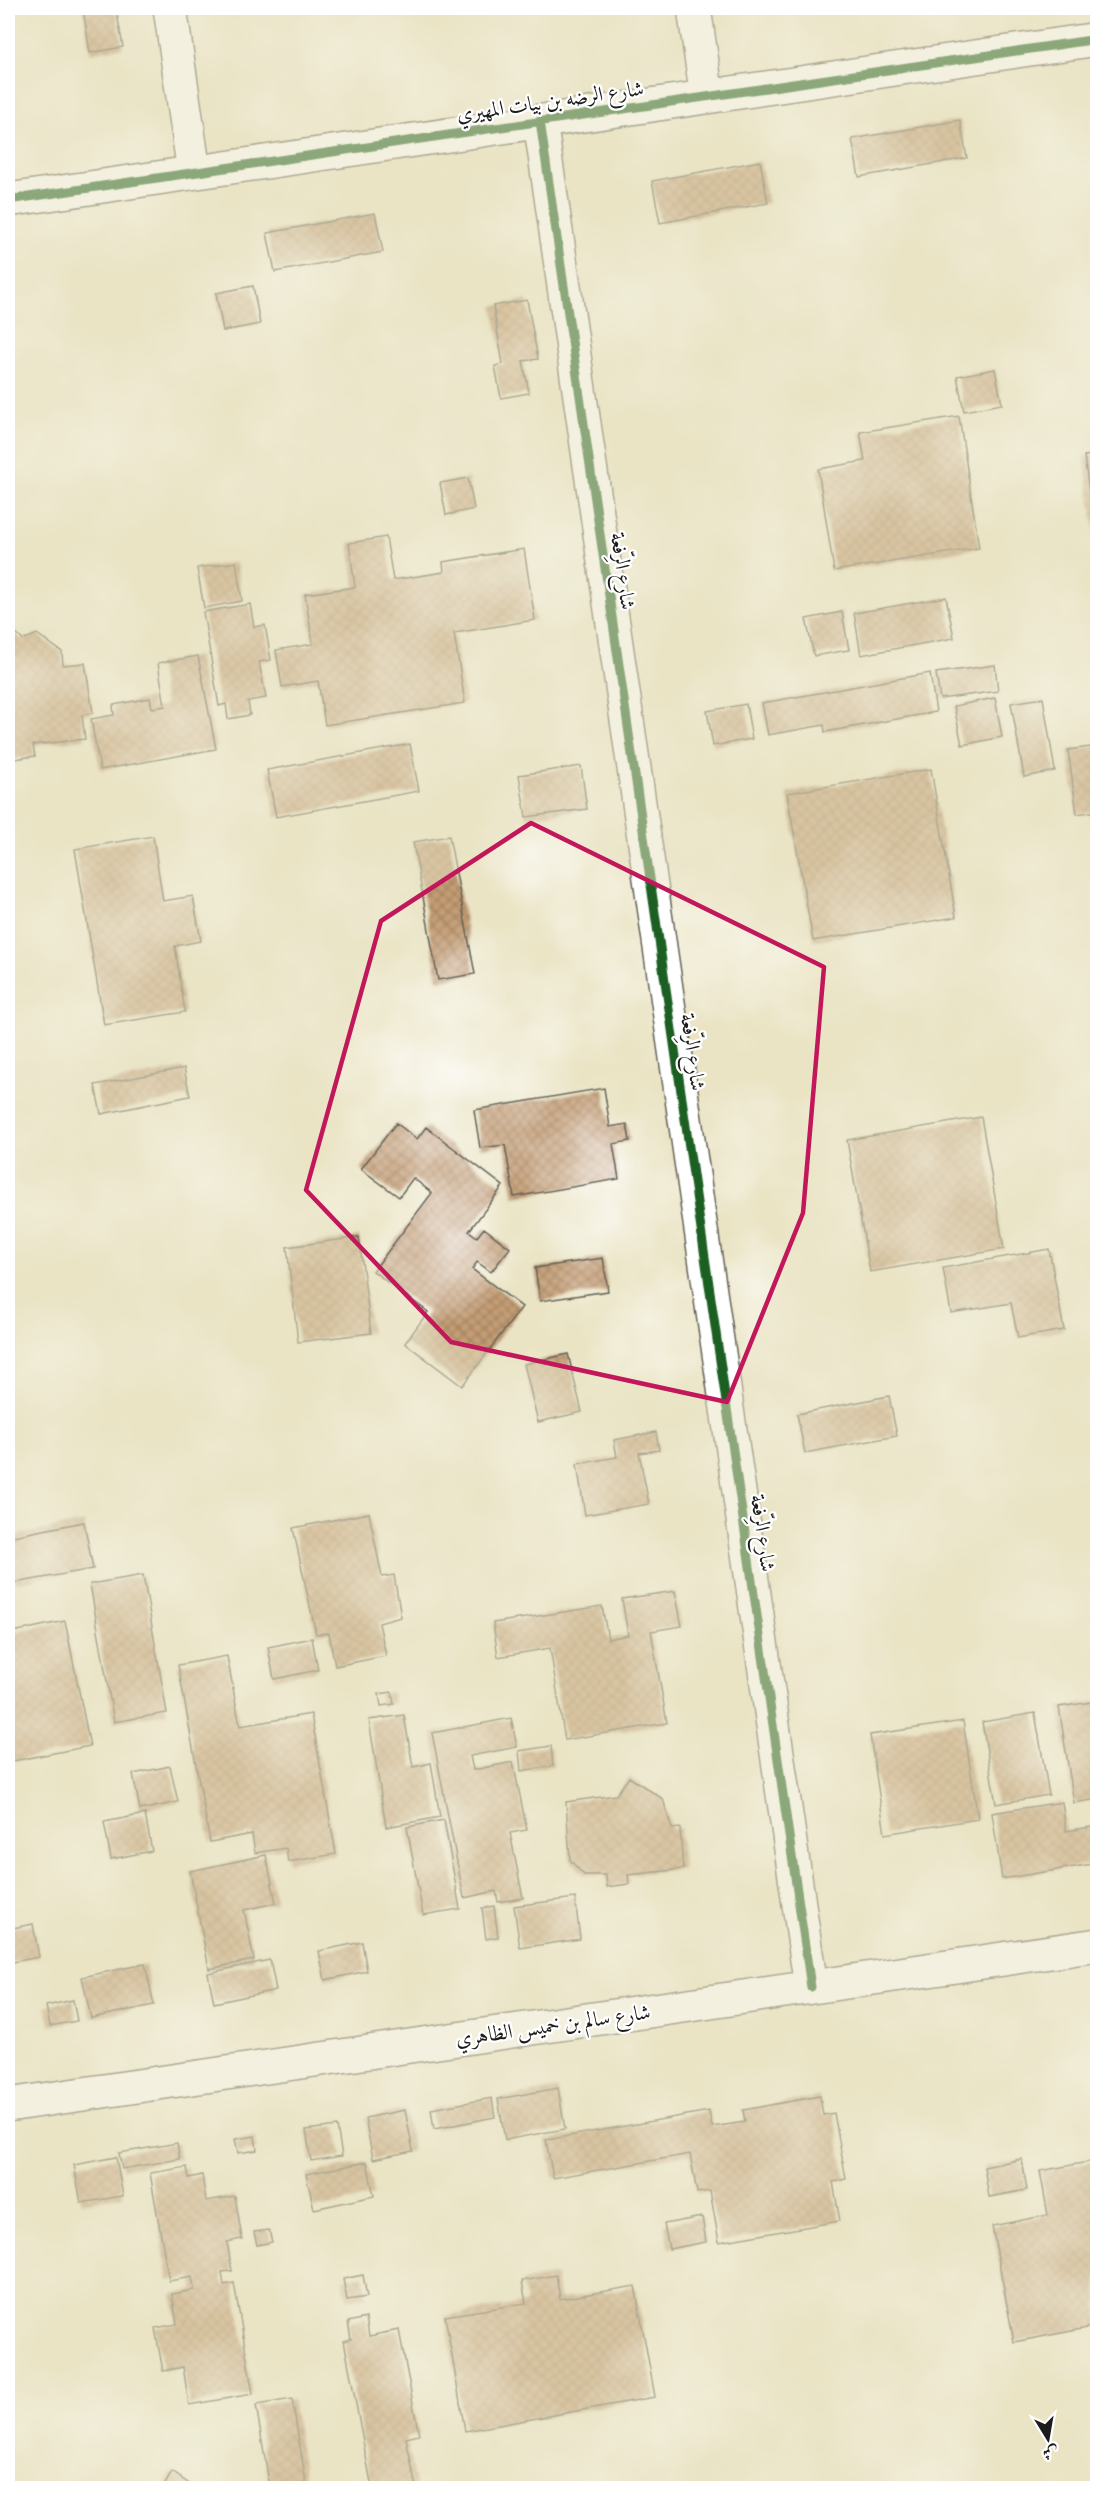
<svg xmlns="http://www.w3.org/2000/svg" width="1105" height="2496" font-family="'IM FELL Great Primer',Amiri,serif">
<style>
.building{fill:url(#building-cross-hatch)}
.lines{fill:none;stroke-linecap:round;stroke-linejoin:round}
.minor-casing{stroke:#646257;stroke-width:36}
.minor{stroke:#fff;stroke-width:33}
.cycleway-casing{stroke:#fff;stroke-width:13}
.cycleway{stroke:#1b5e20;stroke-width:9}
.marked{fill:none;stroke:#c2185b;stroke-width:4.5;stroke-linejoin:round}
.labels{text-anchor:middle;stroke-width:4.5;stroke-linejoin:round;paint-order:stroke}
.street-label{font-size:21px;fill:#1c1c1c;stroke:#fff}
</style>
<defs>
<pattern id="building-cross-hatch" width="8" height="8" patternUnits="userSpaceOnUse" patternTransform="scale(1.5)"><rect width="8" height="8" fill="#c59e75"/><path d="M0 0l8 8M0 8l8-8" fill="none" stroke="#9f805f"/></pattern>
</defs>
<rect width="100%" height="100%" fill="#fff"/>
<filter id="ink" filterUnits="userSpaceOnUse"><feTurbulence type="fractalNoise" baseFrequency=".0167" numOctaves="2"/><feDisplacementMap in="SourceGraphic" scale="12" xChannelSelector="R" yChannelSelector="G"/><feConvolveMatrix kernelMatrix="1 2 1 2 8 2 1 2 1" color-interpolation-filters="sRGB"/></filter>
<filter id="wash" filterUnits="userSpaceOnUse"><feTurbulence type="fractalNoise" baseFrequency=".008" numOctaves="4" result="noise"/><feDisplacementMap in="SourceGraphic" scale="24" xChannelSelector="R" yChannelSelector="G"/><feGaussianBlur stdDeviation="1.35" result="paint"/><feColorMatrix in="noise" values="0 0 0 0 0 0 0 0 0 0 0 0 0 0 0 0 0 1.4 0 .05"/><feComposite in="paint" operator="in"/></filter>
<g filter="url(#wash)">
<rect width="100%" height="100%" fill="#eae4c4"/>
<g id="blocks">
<path class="building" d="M95,8H116L123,47L90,53L83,9Z
M960,120L967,158L859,177L852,139Z
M760,161L768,203L660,223L652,181Z
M375,213L383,252L275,272L267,233Z
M253,286L260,324L223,331L216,293Z
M527,300L538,359L523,361L529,393L501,398L495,366L503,364L493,306Z
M995,369L1002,404L964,411L957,376Z
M959,416L979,548L834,571L818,469L865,461L860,432Z
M1098,454V540H1096L1084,456Z
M468,478L474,509L446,515L440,483Z
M386,537L393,580L444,572L443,562L524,549L535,620L454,633L465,703L325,725L318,681L282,687L276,650L313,644L305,594L355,587L349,543Z
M236,562L242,601L204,608L197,568Z
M946,597L954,638L861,655L854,613Z
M250,604L254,627L265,625L271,660L259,662L266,698L248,701L250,715L228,719L226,704L219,706L203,612Z
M842,612L849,650L814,656L806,619Z
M8,627L23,640L37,634L62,652L63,665L85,663L93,713L82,715L85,739L33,745L35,756L8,760Z
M198,656L216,749L100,770L91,719L114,715L113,705L150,698L152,708L165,706L158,663Z
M995,665L998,691L940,699L936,673Z
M930,673L936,712L825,732L824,725L768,735L762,703Z
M995,698L1002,737L962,745L954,706Z
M1043,698L1055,771L1024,777L1011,703Z
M746,704L752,739L713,746L707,711Z
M410,744L419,791L276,817L267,770Z
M1098,746V811L1077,814L1068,750Z
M581,766L587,809L526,817L519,775Z
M931,769L956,917L813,941L787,793Z
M153,836L163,901L193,896L201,941L175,946L185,1012L104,1025L75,849Z
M449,836L475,974L438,980L413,842Z
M184,1068L190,1096L101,1114L95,1085Z
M604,1088L610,1127L627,1124L630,1141L613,1144L619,1179L514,1197L505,1145L480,1148L474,1110Z
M981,1117L1004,1249L870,1272L847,1140Z
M396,1123L417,1139L426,1127L503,1186L469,1231L477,1237L484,1228L510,1248L491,1272L477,1262L472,1269L522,1307L462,1386L405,1343L428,1312L373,1271L432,1193L413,1178L399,1197L361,1169Z
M359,1237L371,1333L298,1342L287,1247Z
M1049,1249L1064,1330L1018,1338L1011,1303L951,1313L943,1268Z
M603,1258L608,1291L540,1301L535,1268Z
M568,1354L582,1412L538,1422L524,1364Z
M889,1396L897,1436L805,1453L797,1414Z
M656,1432L659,1450L639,1453L649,1504L585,1515L577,1464L617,1457L614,1440Z
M369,1513L382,1577L394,1575L401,1617L379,1623L386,1656L335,1666L329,1633L316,1634L293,1528Z
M84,1522L93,1569L15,1583L11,1563L8,1564V1537Z
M143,1575L167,1713L114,1722L90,1584Z
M675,1591L682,1626L651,1631L667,1723L565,1740L550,1648L498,1657L493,1623L602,1606L608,1639L628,1635L622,1599Z
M65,1621L90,1746L8,1762V1633Z
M312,1638L318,1670L274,1679L268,1647Z
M227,1656L240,1726L311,1714L336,1854L288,1862L286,1848L255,1853L252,1834L210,1842L178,1665Z
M392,1692L394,1704L381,1706L379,1694Z
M1098,1701V1799L1074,1803L1059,1707Z
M1035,1713L1049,1795L996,1804L982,1722Z
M404,1715L413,1767L431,1763L440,1817L386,1827L369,1720Z
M511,1718L517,1747L470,1756L473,1770L513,1762L527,1830L510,1833L523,1898L498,1902L496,1891L464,1898L432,1733Z
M963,1721L978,1819L885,1834L870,1735Z
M551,1746L553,1766L521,1771L519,1751Z
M170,1766L178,1802L140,1810L133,1774Z
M629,1777L663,1799L672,1829L680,1828L683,1869L628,1875L629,1884L607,1887L606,1875H584L570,1860L566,1802L616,1795Z
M1062,1802L1066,1831L1098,1826V1863L1002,1879L992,1813Z
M145,1814L152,1851L111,1859L104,1822Z
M444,1820L460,1909L423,1915L407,1827Z
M266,1855L276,1903L244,1910L254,1960L209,1969L190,1871Z
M575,1898L580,1939L520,1948L514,1906Z
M494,1906L498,1937L486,1939L482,1908Z
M33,1924L39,1957L8,1963V1929Z
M362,1942L367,1971L325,1980L319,1951Z
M270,1960L276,1990L214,2003L208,1973Z
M145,1964L154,2005L91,2018L82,1977Z
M73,2000L77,2021L50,2026L46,2006Z
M558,2088L565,2129L505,2140L498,2099Z
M820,2096L823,2115L834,2113L846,2179L833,2182L840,2221L719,2242L710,2191L697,2193L690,2154L553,2178L546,2140L709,2111L712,2127L745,2122L743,2110Z
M492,2098L495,2117L434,2129L431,2109Z
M405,2110L413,2151L373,2159L365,2118Z
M337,2126L342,2156L311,2161L306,2130Z
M255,2136L257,2150L238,2153L235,2139Z
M177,2143L180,2159L122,2169L119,2153Z
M116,2157L123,2196L81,2203L74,2165Z
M1022,2159L1027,2190L989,2197L984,2167Z
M1093,2161L1098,2184V2326L1014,2342L992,2226L1048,2215L1040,2171Z
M367,2162L374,2196L314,2209L306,2174Z
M187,2167L189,2178L202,2175L206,2201L235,2196L242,2239L227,2242L232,2271L222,2272L224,2285L234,2283L253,2394L189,2405L183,2367L163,2371L155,2328L177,2324L172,2294L194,2290L192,2277L169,2281L150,2173Z
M702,2217L706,2242L669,2249L664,2224Z
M269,2230L272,2242L257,2245L254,2232Z
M363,2275L367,2297L347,2300L343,2279Z
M556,2275L560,2299L635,2286L655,2397L465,2431L445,2316L526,2303L522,2281Z
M366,2318L369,2336L399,2330L419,2435L406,2438L416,2488H372L344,2341L351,2339L348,2322Z
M292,2399L307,2488H270L256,2405Z
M172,2472L195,2488H163Z"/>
</g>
</g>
<g filter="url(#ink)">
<use href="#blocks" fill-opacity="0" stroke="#646257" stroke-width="1.5"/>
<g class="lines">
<g class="minor-casing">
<path id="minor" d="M170,8L194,172
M694,8L707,97
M540,121L811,1987
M8,200L1098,39
M8,2105L1098,1945"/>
</g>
<use href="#minor" class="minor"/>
<g class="cycleway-casing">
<path id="cycleway" d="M540,121L811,1987
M8,200L1098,39"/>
</g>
<use href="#cycleway" class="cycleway"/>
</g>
</g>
<path d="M0 0H1105V2496H0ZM531,823L824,967L803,1213L727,1402L451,1342L306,1190L381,921Z" fill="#eae4c4" fill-opacity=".55" fill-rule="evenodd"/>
<path class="marked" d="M531,823L824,967L803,1213L727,1402L451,1342L306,1190L381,921Z"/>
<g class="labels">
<g class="street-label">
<text transform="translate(550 101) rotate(-8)" y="7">شارع الرضه بن بيات المهيري</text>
<text transform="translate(623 571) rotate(82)" y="7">شارع الرِّفعة</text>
<text transform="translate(693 1052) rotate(82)" y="7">شارع الرِّفعة</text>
<text transform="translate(763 1533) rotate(82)" y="7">شارع الرِّفعة</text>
<text transform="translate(553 2025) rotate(-8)" y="7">شارع سالم بن خميس الظاهري</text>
</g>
</g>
<rect width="1105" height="2496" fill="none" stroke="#fff" stroke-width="30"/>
<g transform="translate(1048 2439) rotate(169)" stroke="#ffffff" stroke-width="4.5" paint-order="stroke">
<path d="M0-4.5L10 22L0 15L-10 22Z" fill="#1c1c1c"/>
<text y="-9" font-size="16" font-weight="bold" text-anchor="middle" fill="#1c1c1c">ش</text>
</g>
</svg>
